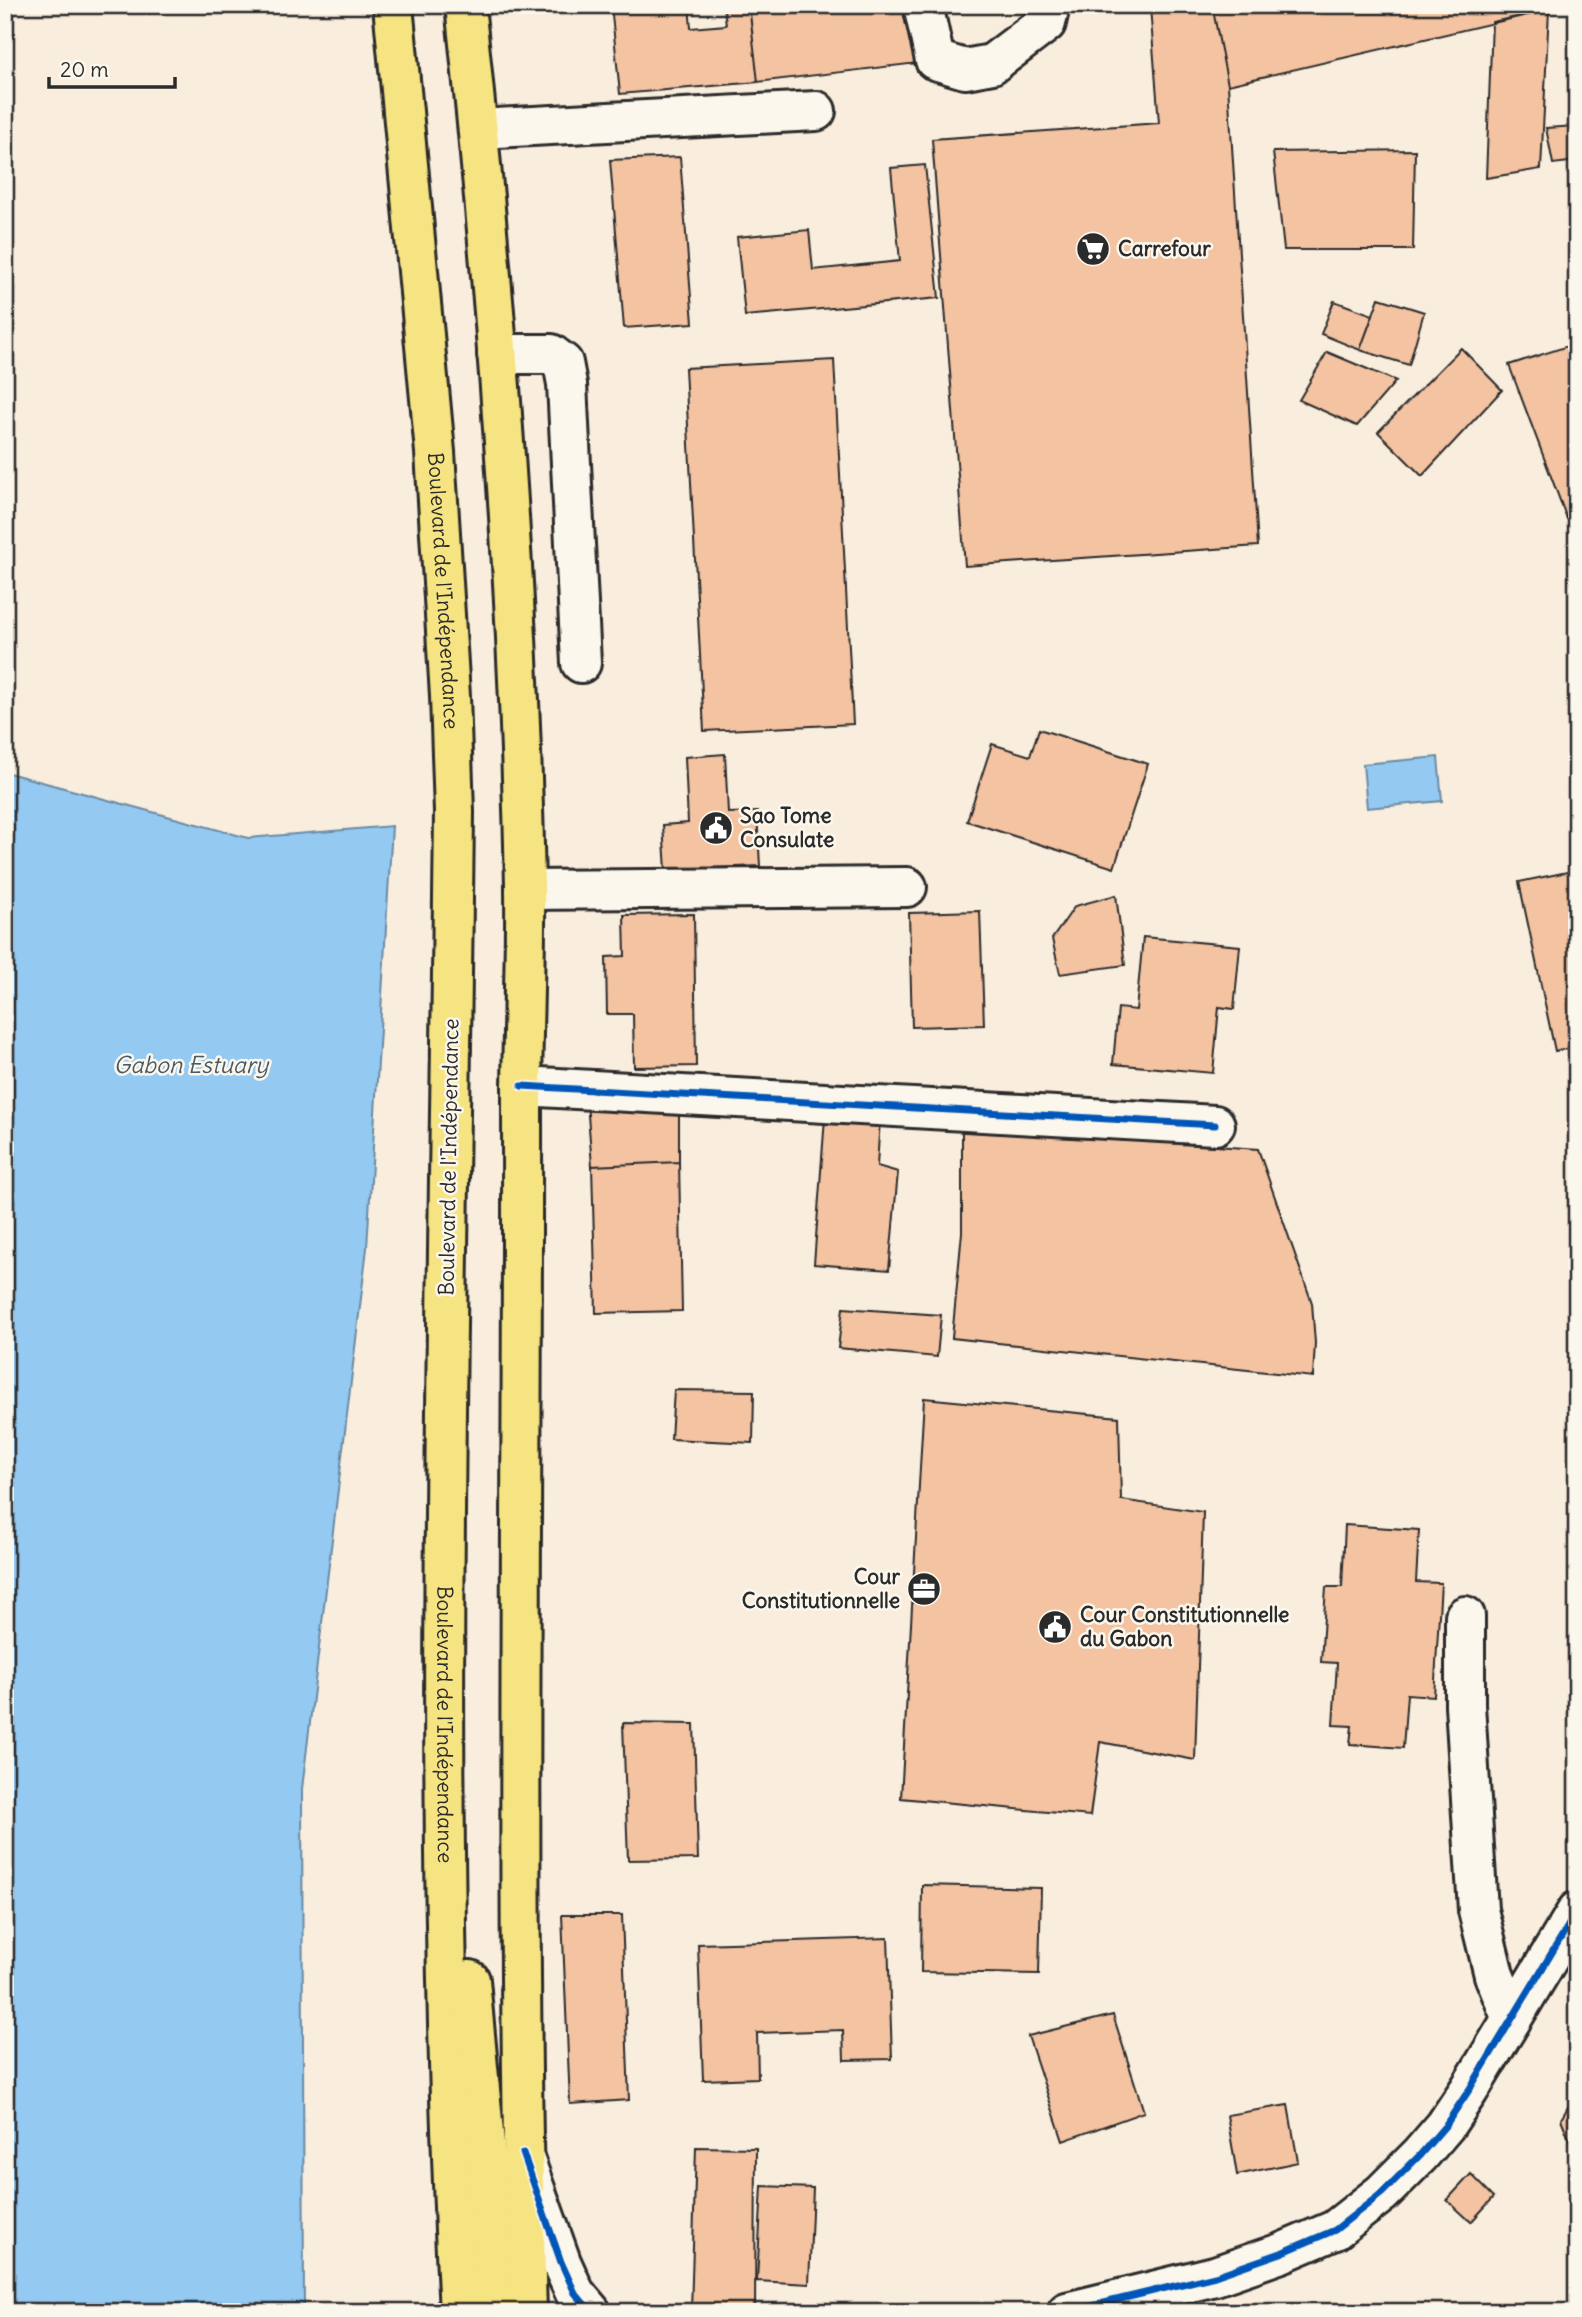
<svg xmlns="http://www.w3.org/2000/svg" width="1582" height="2317" font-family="Delius,sans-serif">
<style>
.water{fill:#94c9f2;stroke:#6a8aa2;stroke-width:2}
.building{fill:#f3c3a2;stroke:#2b2b2b;stroke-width:2}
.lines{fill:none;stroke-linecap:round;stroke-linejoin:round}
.minor-casing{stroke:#2b2b2b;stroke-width:44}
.major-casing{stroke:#2b2b2b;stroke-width:44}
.minor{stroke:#fbf7ec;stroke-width:38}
.major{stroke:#f6e381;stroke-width:38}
.cycleway-casing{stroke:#fbf7ec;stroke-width:11}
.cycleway{stroke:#0057b8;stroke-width:7}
.labels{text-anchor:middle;stroke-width:5;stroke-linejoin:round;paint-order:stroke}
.poi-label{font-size:21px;font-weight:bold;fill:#2b2b2b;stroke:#fbf7ec;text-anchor:start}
.street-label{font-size:21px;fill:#2b2b2b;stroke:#fbf7ec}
.water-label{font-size:23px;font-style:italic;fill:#4a5a67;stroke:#fbf7ec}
</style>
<rect width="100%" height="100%" fill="#f9eddd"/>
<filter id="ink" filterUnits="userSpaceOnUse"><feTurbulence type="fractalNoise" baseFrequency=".0143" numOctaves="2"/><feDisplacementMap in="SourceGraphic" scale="14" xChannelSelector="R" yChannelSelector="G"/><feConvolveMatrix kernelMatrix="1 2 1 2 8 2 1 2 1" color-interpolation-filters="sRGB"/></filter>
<g filter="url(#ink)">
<path class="water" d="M1438,757L1442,801L1367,808L1363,764Z
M5,772L248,838L392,826L367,1248L302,1789L304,2312H5Z"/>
<path class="building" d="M611,5H689L691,28L726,25L724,8L749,5L758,82L620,94Z
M749,5H907L918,63L758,82Z
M1212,5L1228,85L1258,546L965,566L932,139L1159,123L1150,7Z
M1212,5H1548L1549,10L1228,85Z
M1549,10L1541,169L1486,178L1492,22Z
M1577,126V161L1553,164L1546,128Z
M1415,150L1413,250H1284L1273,152Z
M680,157L693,323L624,328L610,160Z
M925,165L939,298L745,316L737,237L809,230L813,270L900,261L891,168Z
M1379,298L1424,312L1409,365L1360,350Z
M1334,301L1373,315L1360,350L1321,334Z
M1577,343V515L1567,519L1509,365Z
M1461,348L1502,390L1422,476L1378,432Z
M1327,352L1396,381L1357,426L1299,400Z
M834,360L853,724L704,731L685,368Z
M1039,729L1148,764L1114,868L967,821L992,744L1030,756Z
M725,754L728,813L757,812L760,866L666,870L663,825L688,823L685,757Z
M1577,870V1047L1555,1051L1519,882Z
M1116,895L1125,965L1060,974L1052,939L1075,906Z
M980,911L984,1025L912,1027L909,913Z
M694,914L696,1066L634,1067L633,1014H607L606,957L625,956L624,915Z
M1143,937L1240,946L1234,1009L1219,1007L1213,1073L1113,1064L1118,1008L1136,1010Z
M587,1102L679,1103V1162L592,1166Z
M825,1118L880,1119L877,1166L898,1172L889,1270L814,1264Z
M962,1128L1258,1149L1312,1303L1315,1343L1313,1377L952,1338L962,1232Z
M679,1162L682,1311L596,1313L592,1166Z
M843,1308L941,1315L937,1357L838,1348Z
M674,1390L754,1391L753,1443L671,1439Z
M924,1398L1119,1417L1121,1500L1203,1512L1195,1760L1100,1742L1090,1816L901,1798Z
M1345,1525L1419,1530L1416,1582L1441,1583L1434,1696L1407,1694L1403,1748L1350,1744L1352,1726L1333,1725L1337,1663L1321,1662L1326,1587H1342Z
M623,1723L694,1724L698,1859L628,1860Z
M922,1885L1041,1888L1039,1974L921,1972Z
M562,1915H622L629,2100L570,2104Z
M888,1938L892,2059L844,2060L843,2030L757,2033L758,2078L703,2080L698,1944Z
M1113,2015L1144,2112L1063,2141L1028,2036Z
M1577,2092V2158L1561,2119Z
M1288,2105L1298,2162L1237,2175L1227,2115Z
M696,2147L756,2148L755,2312H691Z
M1471,2174L1494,2197L1471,2222L1447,2200Z
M762,2186L813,2188L809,2284L757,2281Z"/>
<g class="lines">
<g class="minor-casing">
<path id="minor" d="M923,5L935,60L965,69L992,64L1046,23L1050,5
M478,129L816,111
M497,354H551L563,363L567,384L581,663
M525,890L907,887
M522,1086L1215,1125
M1465,1616V1705L1478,1910L1494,1975L1512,2019
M525,2161L561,2262L575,2293L591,2312
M1067,2312L1215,2276L1281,2253L1335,2230L1382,2193L1420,2155L1445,2126L1469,2090L1577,1911"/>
</g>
<g class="major-casing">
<g id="major">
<path id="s1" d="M393,5L435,452L450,696L454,812C449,1312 432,1812 459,2312"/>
<path d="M465,5C496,298 519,591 525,885C526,958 522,1032 522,1105C523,1507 515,1910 527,2312"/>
<path d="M470,1980L487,2166L495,2312"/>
</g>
</g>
<use href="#minor" class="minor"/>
<use href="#major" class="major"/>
<g class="cycleway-casing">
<path id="cycleway" d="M522,1086L1215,1125
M523,2153L561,2262L575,2293L591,2312
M1067,2312L1215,2276L1281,2253L1335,2230L1382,2193L1420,2155L1445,2126L1469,2090L1577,1911"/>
</g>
<use href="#cycleway" class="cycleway"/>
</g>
</g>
<defs>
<g id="supermarket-disc" transform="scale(1.75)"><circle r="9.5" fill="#2b2b2b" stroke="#fbf7ec"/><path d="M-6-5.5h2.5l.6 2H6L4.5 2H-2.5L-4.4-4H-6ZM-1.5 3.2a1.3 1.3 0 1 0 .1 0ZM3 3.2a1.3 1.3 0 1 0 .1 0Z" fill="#fff"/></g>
<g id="civic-disc" transform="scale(1.75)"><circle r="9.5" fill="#2b2b2b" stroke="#fbf7ec"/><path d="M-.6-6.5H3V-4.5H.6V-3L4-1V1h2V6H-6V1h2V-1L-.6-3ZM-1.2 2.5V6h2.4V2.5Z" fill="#fff"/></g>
<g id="office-disc" transform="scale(1.75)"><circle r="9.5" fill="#2b2b2b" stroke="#fbf7ec"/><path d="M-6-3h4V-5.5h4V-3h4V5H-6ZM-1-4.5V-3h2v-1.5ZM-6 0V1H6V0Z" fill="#fff"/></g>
</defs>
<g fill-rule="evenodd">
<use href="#supermarket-disc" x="1093" y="249"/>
<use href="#civic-disc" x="716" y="828"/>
<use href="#office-disc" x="924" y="1589"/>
<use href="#civic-disc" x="1055" y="1627"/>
</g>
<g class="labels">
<g class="poi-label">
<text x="1118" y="256">Carrefour</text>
<text x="740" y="823">Sao Tome<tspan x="740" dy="24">Consulate</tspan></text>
<text x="900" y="1584" text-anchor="end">Cour<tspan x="900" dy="24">Constitutionnelle</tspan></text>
<text x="1080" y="1622">Cour Constitutionnelle<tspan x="1080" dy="24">du Gabon</tspan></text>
</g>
<g class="street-label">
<text dy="7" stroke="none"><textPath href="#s1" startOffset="588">Boulevard de l'Indépendance</textPath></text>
<text transform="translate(449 1157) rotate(-89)" y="7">Boulevard de l'Indépendance</text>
<text dy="7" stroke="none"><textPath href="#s1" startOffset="1722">Boulevard de l'Indépendance</textPath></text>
</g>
<g class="water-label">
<text x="191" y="1073">Gabon Estuary</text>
</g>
</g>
<rect width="1582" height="2317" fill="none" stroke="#fbf7ec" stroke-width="28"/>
<rect x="14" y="14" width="1554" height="2289" fill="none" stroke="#2b2b2b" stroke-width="2.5" filter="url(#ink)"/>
<path d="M49 77v10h126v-10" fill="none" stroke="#2b2b2b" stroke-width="3.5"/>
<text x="60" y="77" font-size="21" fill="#2b2b2b" stroke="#fbf7ec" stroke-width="5" paint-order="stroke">20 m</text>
</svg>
